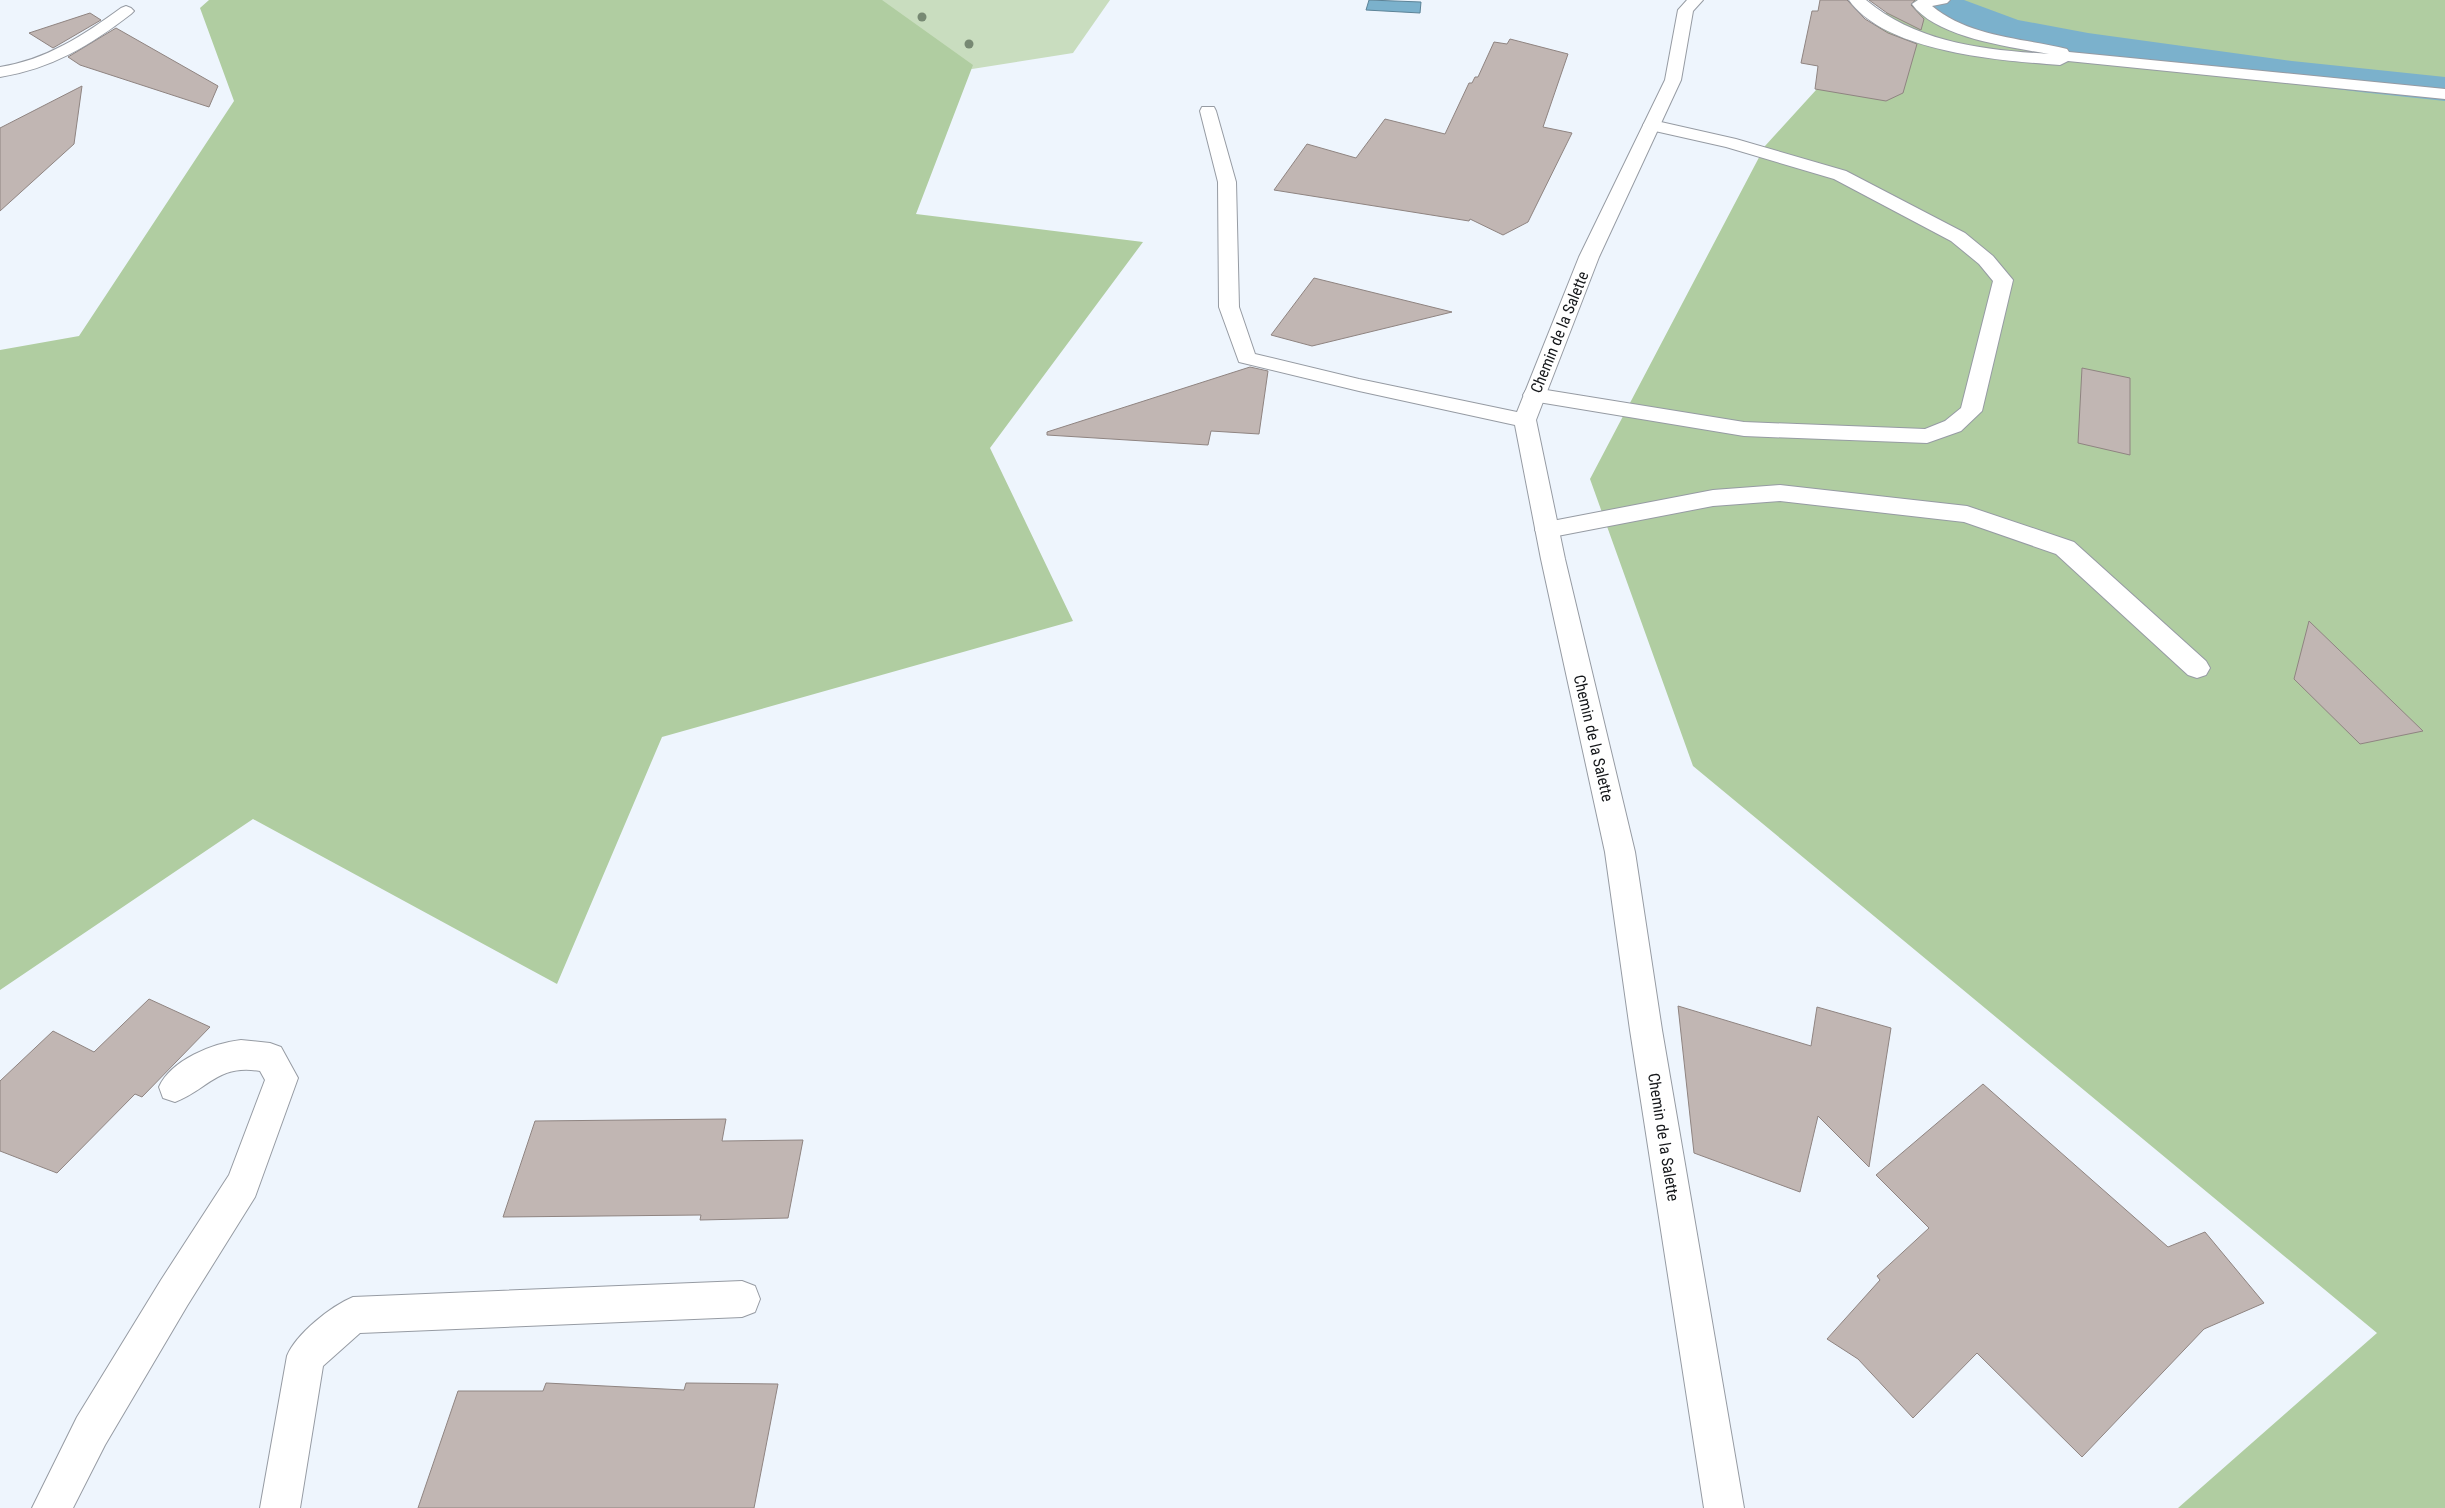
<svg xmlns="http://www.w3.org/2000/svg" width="2445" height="1508" font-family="'Roboto Condensed',sans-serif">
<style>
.green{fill:#c9ddbf}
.forest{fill:#b0cda1}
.water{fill:#7bb1cc;stroke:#5c8397}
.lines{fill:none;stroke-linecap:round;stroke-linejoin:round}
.canal{fill:#7bb1cc;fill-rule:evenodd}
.building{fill:#c1b6b3;stroke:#8f8481}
.lane-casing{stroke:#969ba3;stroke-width:2}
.street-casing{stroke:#969ba3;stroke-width:2}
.lane{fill:#fff;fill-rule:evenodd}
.street{fill:#fff;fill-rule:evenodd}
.tree{fill:#778973}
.labels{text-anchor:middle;stroke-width:4;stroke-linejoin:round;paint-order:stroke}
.street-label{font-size:16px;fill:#15171a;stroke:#fff}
</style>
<rect width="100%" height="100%" fill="#eef5fd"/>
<path class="green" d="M801,0H1110L1073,53L972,69Z"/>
<path class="forest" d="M209,0H882L973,65L916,214L1143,242L990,448L1073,621L662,737L557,984L253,819L0,990V350L79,336L234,101L200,8Z
M1898,0H2445V1508H2178L2377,1333L1693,766L1590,479L1765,146Z"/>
<path class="water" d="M1369,0L1421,2L1420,13L1366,10Z"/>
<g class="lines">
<path class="canal" d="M1918,0H1964L2018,20L2088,33L2292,61L2445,77V101C2344,91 2244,78 2144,63C2096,56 1945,39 1918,0Z"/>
</g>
<path class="building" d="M1820,0H1847L1865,19L1888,33L1917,44L1903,93L1886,101L1815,89L1818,66L1801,63L1812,11H1818Z
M1869,0H1915L1911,5L1924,19L1921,30L1887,13Z
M90,13L101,20L53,48L29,33Z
M116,28L218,86L209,107L80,65L68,57Z
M1510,39L1568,54L1543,127L1572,133L1528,222L1503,235L1470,219L1469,221L1274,190L1307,144L1356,158L1385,119L1445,134L1469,83H1472L1475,77H1478L1494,42L1507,44Z
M82,86L74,144L0,211V128Z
M1314,278L1452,312L1312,346L1271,335Z
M1250,367L1268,371L1259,434L1211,431L1208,445L1047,435V432Z
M2082,368L2130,378V455L2078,443Z
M2309,621L2423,731L2360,744L2294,679Z
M149,999L210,1027L142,1097L135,1094L57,1173L0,1151V1081L53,1031L94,1052Z
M1678,1006L1811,1046L1817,1007L1891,1028L1869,1167L1818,1116L1800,1192L1694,1153Z
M1983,1084L2168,1247L2205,1232L2264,1303L2204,1329L2082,1457L1977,1353L1913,1418L1858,1359L1827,1339L1880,1280L1877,1276L1929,1228L1876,1175Z
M726,1119L722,1141L803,1140L788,1218L700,1220L701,1215L503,1217L535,1121Z
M546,1383L684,1390L686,1383L778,1384L754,1508H418L458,1391H543Z"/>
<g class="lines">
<g class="lane-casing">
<path id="lane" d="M126,6L131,8L134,11L131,14C91,45 51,69 0,77V67C46,60 84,35 121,8Z
M1652,120L1736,139L1846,171L1965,233L1993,256L2013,280L1982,411L1961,431L1927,443L1744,436L1526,400L1523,395L1526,390L1534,388L1744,422L1925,429L1945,421L1961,408L1993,281L1979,264L1951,241L1834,179L1726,147L1646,129L1643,125L1646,121Z
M1780,485L1967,506L2074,542L2206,661L2210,668L2206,675L2197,678L2188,675L2056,554L1964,522L1780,501L1713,506L1547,538L1539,536L1535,530L1539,524L1547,522L1713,490Z
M241,1040L270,1043L281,1047L298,1078L255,1197L187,1306L105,1445L73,1508H32L77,1417L161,1280L229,1175L265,1080L260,1071C217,1064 209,1089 175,1102L163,1098L159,1087C171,1060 213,1043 241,1040Z
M742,1281L755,1286L760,1299L755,1312L742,1317L360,1333L323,1366L300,1508H260L287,1356C296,1334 331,1306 353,1297Z"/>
</g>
<g class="street-casing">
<path id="street" d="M1687,0H1703L1693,11L1681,80L1599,257L1536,420L1565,559L1635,852L1662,1030L1744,1508H1704L1630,1030L1605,852L1541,559L1515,425L1359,391L1239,362L1219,307L1218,182L1200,111L1202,107H1214L1216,111L1236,182L1239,307L1255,354L1359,379L1517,412L1579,257L1665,80L1678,10Z
M1849,0H1866C1917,43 1985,50 2049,54C2011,47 1936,38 1912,4L1918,0H1950L1947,3L1932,6C1969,37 2022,38 2067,49L2069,52L2445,89V99L2068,61L2060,65C2002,61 1885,52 1849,0Z"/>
</g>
<use href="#lane" class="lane"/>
<use href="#street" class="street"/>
</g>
<g class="tree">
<circle cx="922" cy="17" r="4.5"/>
<circle cx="969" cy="44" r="4.5"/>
</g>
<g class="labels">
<g class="street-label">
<text transform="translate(1559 332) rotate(-68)" y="6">Chemin de la Salette</text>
<text transform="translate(1594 738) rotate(77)" y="6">Chemin de la Salette</text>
<text transform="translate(1664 1137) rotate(81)" y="6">Chemin de la Salette</text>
</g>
</g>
</svg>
